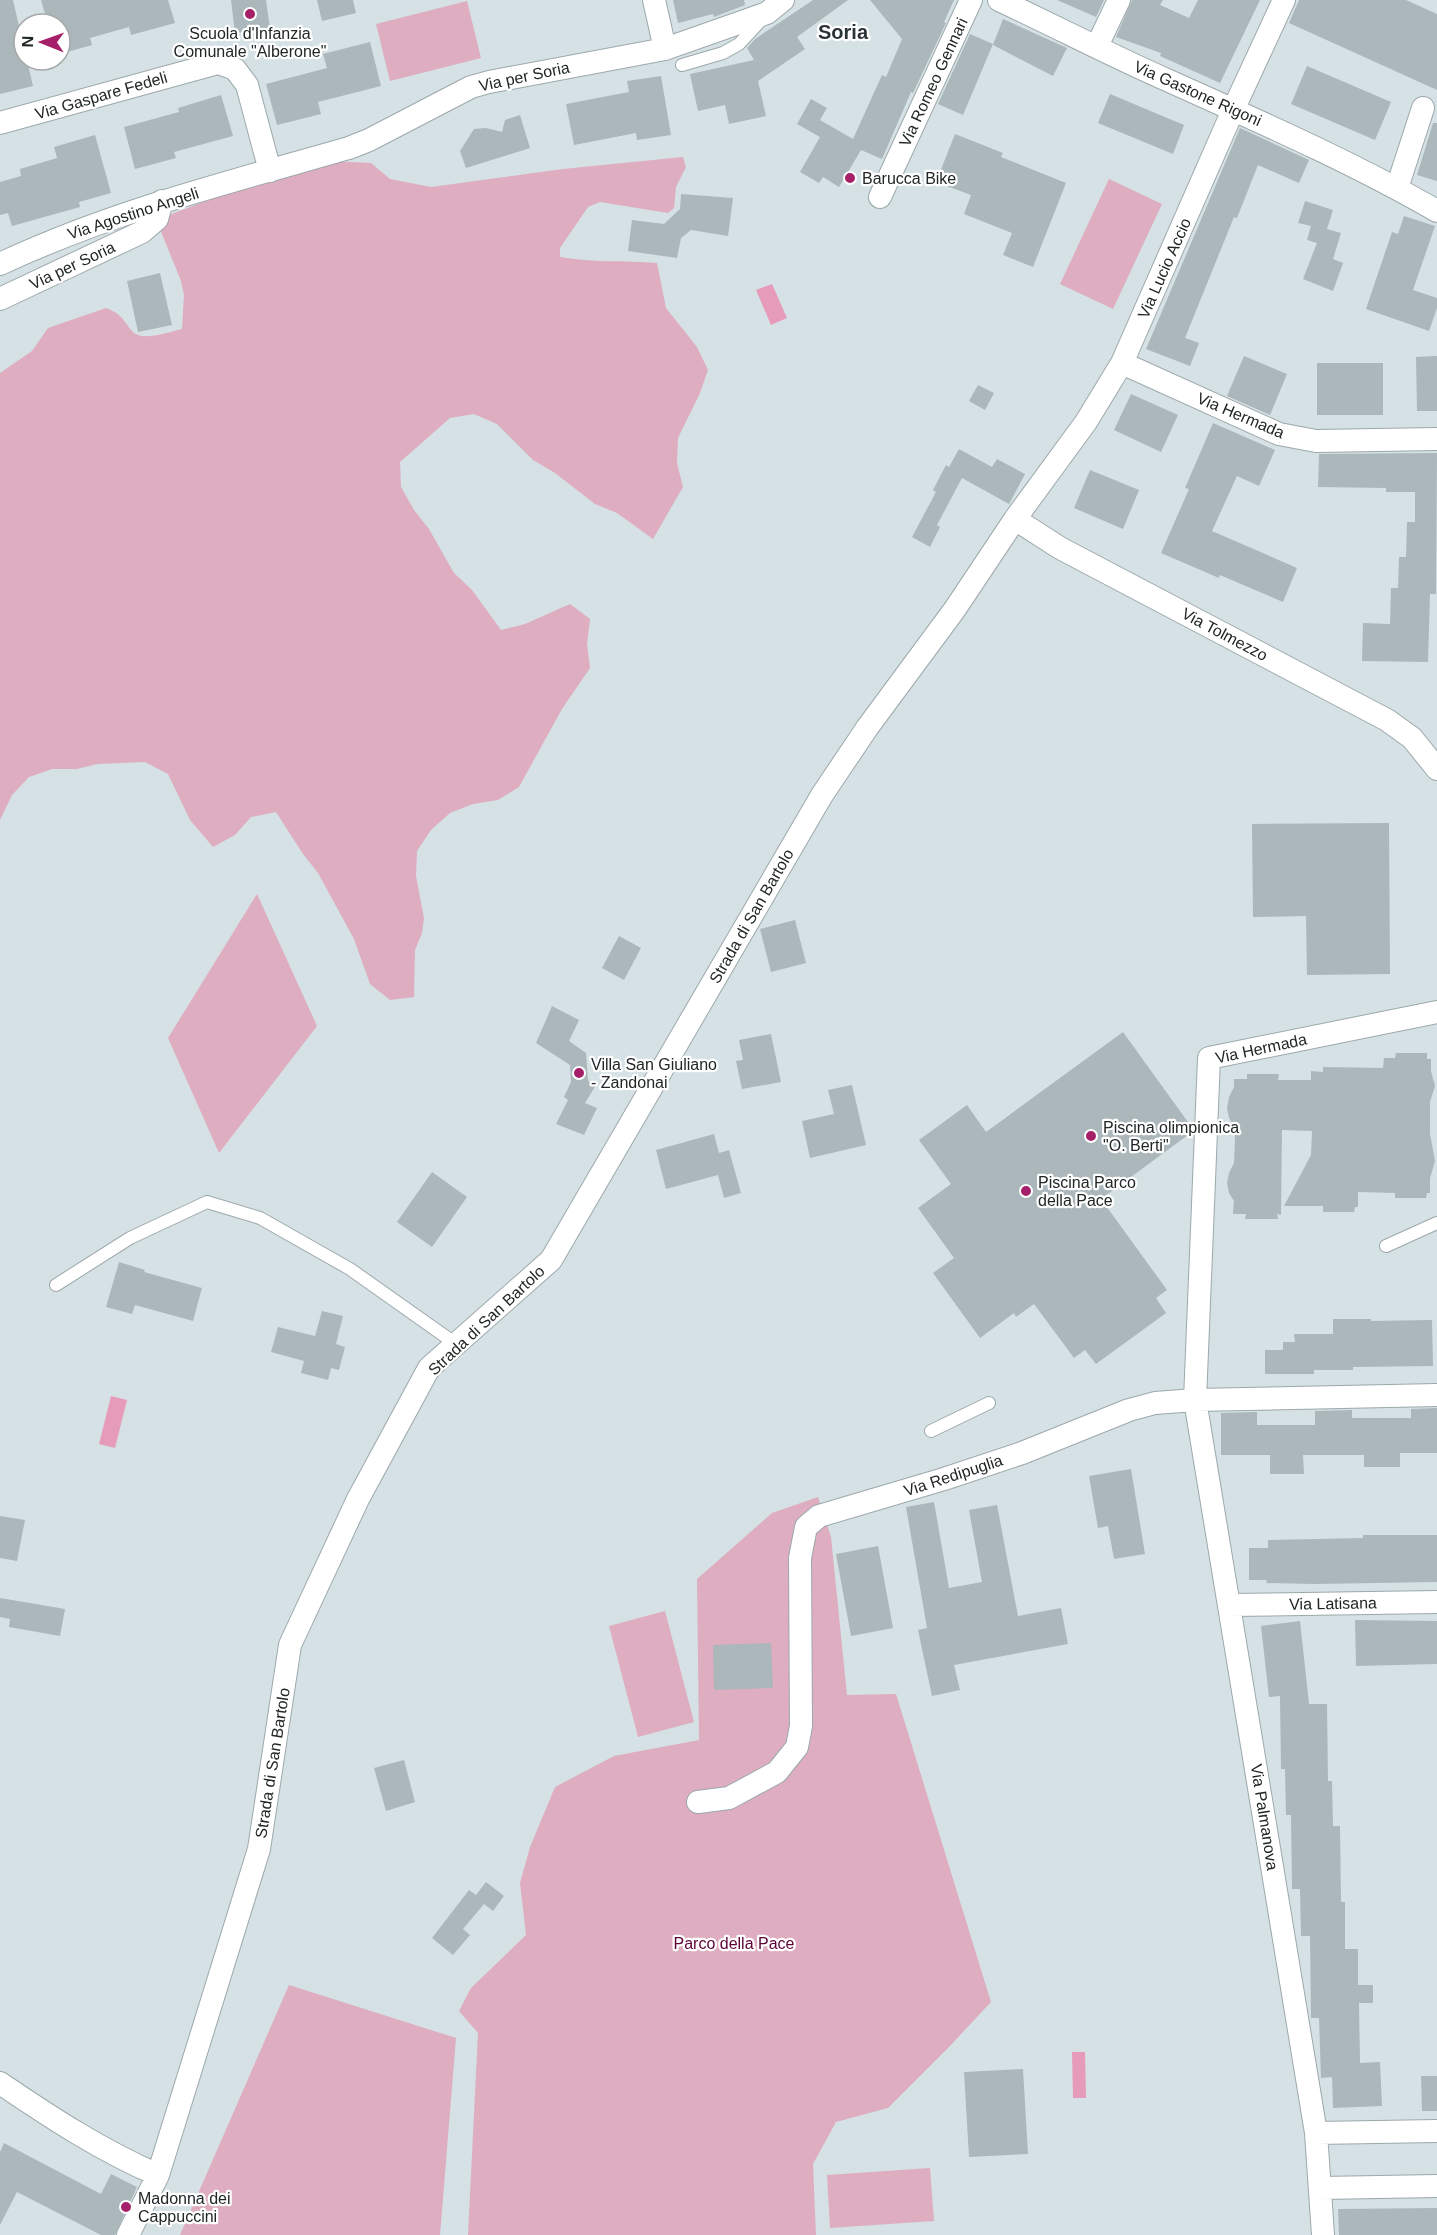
<svg xmlns="http://www.w3.org/2000/svg" width="1437" height="2235" font-family="Arial,sans-serif">
<style>
.green{fill:#deadc0}
.water{fill:#e79bbb}
.building{fill:#abb7ba}
.lines{fill:none;stroke-linecap:round;stroke-linejoin:round}
.lane-casing{stroke:#9ca8ab;stroke-width:14}
.street-casing{stroke:#9ca8ab;stroke-width:24}
.lane{stroke:#fff;stroke-width:12}
.street{stroke:#fff;stroke-width:22}
.poi-dot{fill:#a62069;stroke:#fff;stroke-width:2}
.labels{text-anchor:middle;stroke-width:4.5;stroke-linejoin:round;paint-order:stroke}
.poi-label{font-size:16px;fill:#212627;stroke:#fff;text-anchor:start}
.street-label{font-size:16px;fill:#212627;stroke:#fff}
.park-label{font-size:16px;fill:#5d0237;stroke:#fff}
.quarter-label{font-size:20px;font-weight:bold;fill:#2a3336;stroke:#fff}
</style>
<rect width="100%" height="100%" fill="#d5e1e4"/>
<path class="green" d="M467,1L481,58L390,81L376,24Z
M683,157L686,167L676,187L674,208L668,213L600,202L588,207L560,248V257C592,263 625,260 657,263L666,308L697,347L708,370L700,393L678,438L677,463L683,487L653,539L617,513L595,504L555,473L533,460L497,424L474,414L450,418L400,462L401,487L414,510L429,529L454,573L472,590L501,630L525,624L570,604L590,619L587,644L590,668L562,709L519,787L498,800L473,804L450,813L431,830L417,851L416,876L424,918L422,933L415,950L414,997L390,1000L370,984L354,939L318,873L303,854L276,812L251,817L235,835L213,847L190,820L168,774L145,762L97,764L77,769H52L29,777L12,795L0,820V373L32,351L48,328L106,308C121,314 122,318 131,330C141,343 168,332 182,329L184,295L181,281L160,229L166,216L230,192L331,161L371,163L390,179L431,187L563,169Z
M1109,179L1162,204L1113,309L1060,284Z
M257,894L317,1026L219,1153L168,1038Z
M818,1497L831,1537L847,1695L896,1694L991,2002L949,2047L888,2108L836,2122L813,2164L816,2235H468L478,2033L459,2011L471,1988L526,1935L520,1883L530,1847L555,1787L614,1756L699,1740L697,1579L772,1513Z
M665,1611L694,1722L638,1737L609,1626Z
M289,1985L456,2038L440,2235H180Z
M930,2168L934,2221L830,2228L827,2175Z"/>
<path class="water" d="M772,284L787,318L771,325L756,290Z
M111,1396L127,1400L115,1448L99,1444Z
M1072,2052H1085L1086,2098H1073Z"/>
<path class="building" d="M0,0H13L24,48V60H27L33,86L0,94Z
M41,0H168L175,23L131,35L129,27L90,38L92,45L60,54V24H48Z
M231,0H266L270,29L235,33Z
M317,0H353L356,13L322,21Z
M673,0H744L745,5L714,17L713,14L678,23Z
M813,0H848L797,37L805,49L758,81L766,116L729,124L725,105L698,111L690,74L754,60L747,48L755,39Z
M870,0H954L944,22L946,23L913,93L911,92L882,159L861,150L839,187L823,177L819,183L800,172L820,137L797,124L811,99L827,108L820,120L853,139L882,75L886,77L902,39Z
M1057,0H1104L1096,17Z
M1132,0H1163L1160,5L1189,18L1198,0H1260L1220,83L1160,56L1161,53L1116,37Z
M1299,0H1406L1437,14V90L1289,23Z
M1003,19L1067,48L1053,76L993,45Z
M970,34L993,44L963,115L938,104Z
M370,42L381,86L318,102L321,114L277,125L266,84L327,68L323,54Z
M1307,66L1391,102L1375,140L1291,104Z
M661,76L671,135L637,140L636,133L574,145L566,104L629,92L627,81Z
M1110,94L1184,125L1173,154L1098,123Z
M221,95L233,136L174,152L176,158L135,169L124,127L179,112L178,108Z
M520,115L530,148L466,168L460,151L474,129L486,128L502,132L505,120Z
M1433,123H1437V181L1417,175Z
M1240,128L1309,160L1299,183L1258,165L1237,218L1234,217L1185,338L1199,343L1190,366L1146,349Z
M955,134L1003,153L1001,157L1066,183L1033,267L1003,255L1012,233L964,214L971,195L936,182Z
M95,135L111,193L79,202L80,207L12,226L8,213L0,215V182L21,176L20,169L57,158L54,147Z
M681,194L733,198L728,236L691,230L681,238L677,258L628,251L632,220L664,224L680,209Z
M1305,201L1333,210L1327,229L1341,233L1333,259L1343,263L1333,291L1303,279L1317,243L1307,240L1311,226L1298,223Z
M1404,216L1435,226L1413,290L1437,298V308L1429,331L1366,309L1392,232L1398,234Z
M160,273L172,325L138,332L127,281Z
M1244,356L1287,374L1270,415L1227,396Z
M1437,356V411H1417L1416,357Z
M1317,363H1383V415H1317Z
M978,385L994,393L985,410L969,401Z
M1131,394L1178,415L1161,452L1114,430Z
M1213,423L1275,450L1259,486L1237,476L1212,531L1297,568L1283,602L1220,575L1219,578L1161,553L1189,489L1185,488Z
M959,449L992,467L997,459L1025,474L1009,504L962,478L937,525L940,527L930,547L912,537L936,492L933,490L946,465L949,467Z
M1437,453L1436,594H1430L1428,662L1362,661L1363,623L1390,624L1391,588H1398L1399,557H1406L1407,522H1415V492H1386V488L1318,487L1319,454Z
M1090,470L1139,490L1123,529L1074,508Z
M1389,823L1390,974L1307,975L1306,916L1253,917L1252,824Z
M795,920L806,963L771,972L760,929Z
M619,936L641,948L624,980L602,968Z
M552,1006L579,1020L569,1041L586,1053L588,1081L596,1085L585,1103L597,1108L584,1135L556,1124L568,1100L564,1097L571,1082L570,1065L536,1043Z
M1123,1032L1193,1129L1192,1132L1101,1199L1167,1290L1156,1298L1166,1313L1096,1364L1085,1350L1074,1358L1034,1304L1016,1317L1014,1313L980,1338L933,1273L954,1258L918,1208L951,1184L919,1140L967,1105L986,1132Z
M771,1034L781,1082L742,1089L736,1061L743,1060L739,1040Z
M1396,1053H1427V1059H1431V1071L1435,1086L1430,1102V1134L1435,1161L1430,1178V1193H1427L1426,1198H1395V1193L1358,1192V1207H1355L1354,1212H1323V1206H1284L1311,1155L1312,1131L1282,1130L1281,1215L1277,1214L1278,1219H1245L1246,1214H1233L1234,1201L1229,1193L1227,1183L1229,1173L1234,1163L1235,1138L1234,1126L1229,1118L1227,1108L1229,1097L1234,1087V1079H1247V1074H1279L1278,1080H1311V1071L1323,1072V1067L1383,1068L1384,1058H1395Z
M852,1085L866,1145L810,1158L802,1121L834,1114L828,1090Z
M714,1134L719,1153L729,1150L741,1193L724,1198L718,1175L666,1189L656,1150Z
M432,1172L467,1197L432,1247L397,1222Z
M119,1262L145,1270L144,1272L202,1288L193,1321L135,1305L132,1314L106,1307Z
M322,1311L343,1316L336,1344L345,1347L339,1370L331,1368L328,1380L301,1373L304,1361L271,1352L278,1327L315,1336Z
M1333,1319H1371V1321L1432,1320L1433,1366L1353,1367V1370H1314V1374H1265V1350H1283V1342H1295L1294,1334H1333Z
M1437,1408V1453H1400V1467H1364V1455H1303L1304,1474H1270V1455H1221V1413L1257,1412V1425H1315V1411L1352,1410V1418H1411V1409Z
M1131,1469L1145,1554L1114,1559L1108,1526L1098,1528L1089,1476Z
M934,1502L949,1588L982,1582L969,1510L997,1505L1018,1616L1061,1608L1068,1644L954,1665L960,1690L932,1696L918,1630L927,1628L906,1507Z
M0,1516L25,1520L17,1561L0,1558Z
M1363,1535H1437V1582L1314,1584L1266,1583L1267,1580H1249V1548H1268V1540L1363,1538Z
M878,1546L893,1628L851,1636L836,1554Z
M0,1598L65,1609L60,1636L9,1627L10,1619L0,1617Z
M1355,1620L1437,1621V1664L1356,1666Z
M1300,1621L1309,1704H1327L1328,1781H1332L1333,1826H1340L1341,1902H1345V1949H1358V1985H1373V2003H1359L1360,2063L1380,2062L1382,2106L1333,2108L1332,2077L1321,2078L1319,2018H1311L1310,1936H1301L1300,1889H1292L1291,1815H1286L1285,1769H1281L1280,1696L1269,1697L1261,1626Z
M771,1643L773,1688L714,1690L713,1645Z
M404,1760L415,1802L386,1811L374,1768Z
M486,1882L504,1896L493,1911L484,1904L463,1929L470,1935L453,1955L432,1938L469,1890L476,1895Z
M1023,2069L1028,2154L969,2157L964,2072Z
M1421,2076H1437V2111H1422Z
M4,2143L101,2194L111,2174L137,2187L115,2235H101L17,2192L0,2225V2152Z
M1437,2208V2235H1339L1338,2209Z"/>
<g class="lines">
<g class="lane-casing">
<path id="lane" d="M682,65L723,53L739,44L763,18
M1386,1246L1437,1223
M56,1285L130,1238L207,1202L260,1218L350,1269L456,1344
M931,1431L989,1403"/>
</g>
<g class="street-casing">
<path id="street" d="M654,0L665,49
M999,0C1055,26 1110,55 1167,80C1258,121 1350,161 1437,211
M1097,46L1119,0
M0,123L218,63L235,69L247,85L270,171
M1397,188L1423,108
M880,197L971,0
M0,264C113,211 230,182 349,148L369,140L471,87L489,82L665,49L767,13L783,0
M0,299L142,232L157,219L162,201
M1122,363L1279,434L1316,441L1437,439
M1015,519L1060,548L1387,720L1412,738L1437,769
M1230,1605L1437,1602
M698,1802L729,1798L777,1772L797,1747L801,1726L800,1558L806,1527L819,1516L944,1479L1022,1453L1129,1410L1155,1403L1195,1400L1437,1395
M0,2083C50,2117 102,2151 158,2175
M1316,2133L1437,2131
M1321,2188L1437,2186
M128,2235L158,2175L259,1849L290,1645L358,1499L429,1368L551,1260L822,795L867,728L955,609L1015,519L1086,422L1122,363L1234,108L1284,0
M1323,2235L1316,2133L1195,1400L1209,1058L1437,1012"/>
</g>
<use href="#lane" class="lane"/>
<use href="#street" class="street"/>
</g>
<g class="poi-dot">
<circle cx="250" cy="14" r="6"/>
<circle cx="850" cy="178" r="6"/>
<circle cx="579" cy="1073" r="6"/>
<circle cx="1091" cy="1136" r="6"/>
<circle cx="1026" cy="1191" r="6"/>
<circle cx="126" cy="2207" r="6"/>
</g>
<g class="labels">
<g class="poi-label">
<text x="250" y="39" text-anchor="middle">Scuola d'Infanzia<tspan x="250" dy="18">Comunale "Alberone"</tspan></text>
<text x="862" y="184">Barucca Bike</text>
<text x="591" y="1070">Villa San Giuliano<tspan x="591" dy="18">- Zandonai</tspan></text>
<text x="1103" y="1133">Piscina olimpionica<tspan x="1103" dy="18">"O. Berti"</tspan></text>
<text x="1038" y="1188">Piscina Parco<tspan x="1038" dy="18">della Pace</tspan></text>
<text x="138" y="2204">Madonna dei<tspan x="138" dy="18">Cappuccini</tspan></text>
</g>
<g class="street-label">
<text transform="translate(524 76) rotate(-12)" y="6">Via per Soria</text>
<text transform="translate(933 82) rotate(-65)" y="6">Via Romeo Gennari</text>
<text transform="translate(1198 93) rotate(24)" y="6">Via Gastone Rigoni</text>
<text transform="translate(101 95) rotate(-16)" y="6">Via Gaspare Fedeli</text>
<text transform="translate(133 213) rotate(-18)" y="6">Via Agostino Angeli</text>
<text transform="translate(72 265) rotate(-25)" y="6">Via per Soria</text>
<text transform="translate(1164 268) rotate(-66)" y="6">Via Lucio Accio</text>
<text transform="translate(1241 415) rotate(23)" y="6">Via Hermada</text>
<text transform="translate(1225 634) rotate(28)" y="6">Via Tolmezzo</text>
<text transform="translate(751 916) rotate(-60)" y="6">Strada di San Bartolo</text>
<text transform="translate(1261 1048) rotate(-12)" y="6">Via Hermada</text>
<text transform="translate(486 1320) rotate(-43)" y="6">Strada di San Bartolo</text>
<text transform="translate(953 1475) rotate(-18)" y="6">Via Redipuglia</text>
<text transform="translate(1333 1603) rotate(-1)" y="6">Via Latisana</text>
<text transform="translate(272 1763) rotate(-81)" y="6">Strada di San Bartolo</text>
<text transform="translate(1265 1817) rotate(81)" y="6">Via Palmanova</text>
</g>
<g class="park-label">
<text x="734" y="1949">Parco della Pace</text>
</g>
<g class="quarter-label">
<text x="843" y="39">Soria</text>
</g>
</g>
<g transform="translate(42 42) rotate(271)"><circle r="28" fill="#ffffff" stroke="#a6a8a9" stroke-width="1.5"/>
<path d="M0-4.5L10 22L0 15L-10 22Z" fill="#a62069"/>
<text y="-9" font-size="16" font-weight="bold" text-anchor="middle" fill="#212627">N</text>
</g>
</svg>
